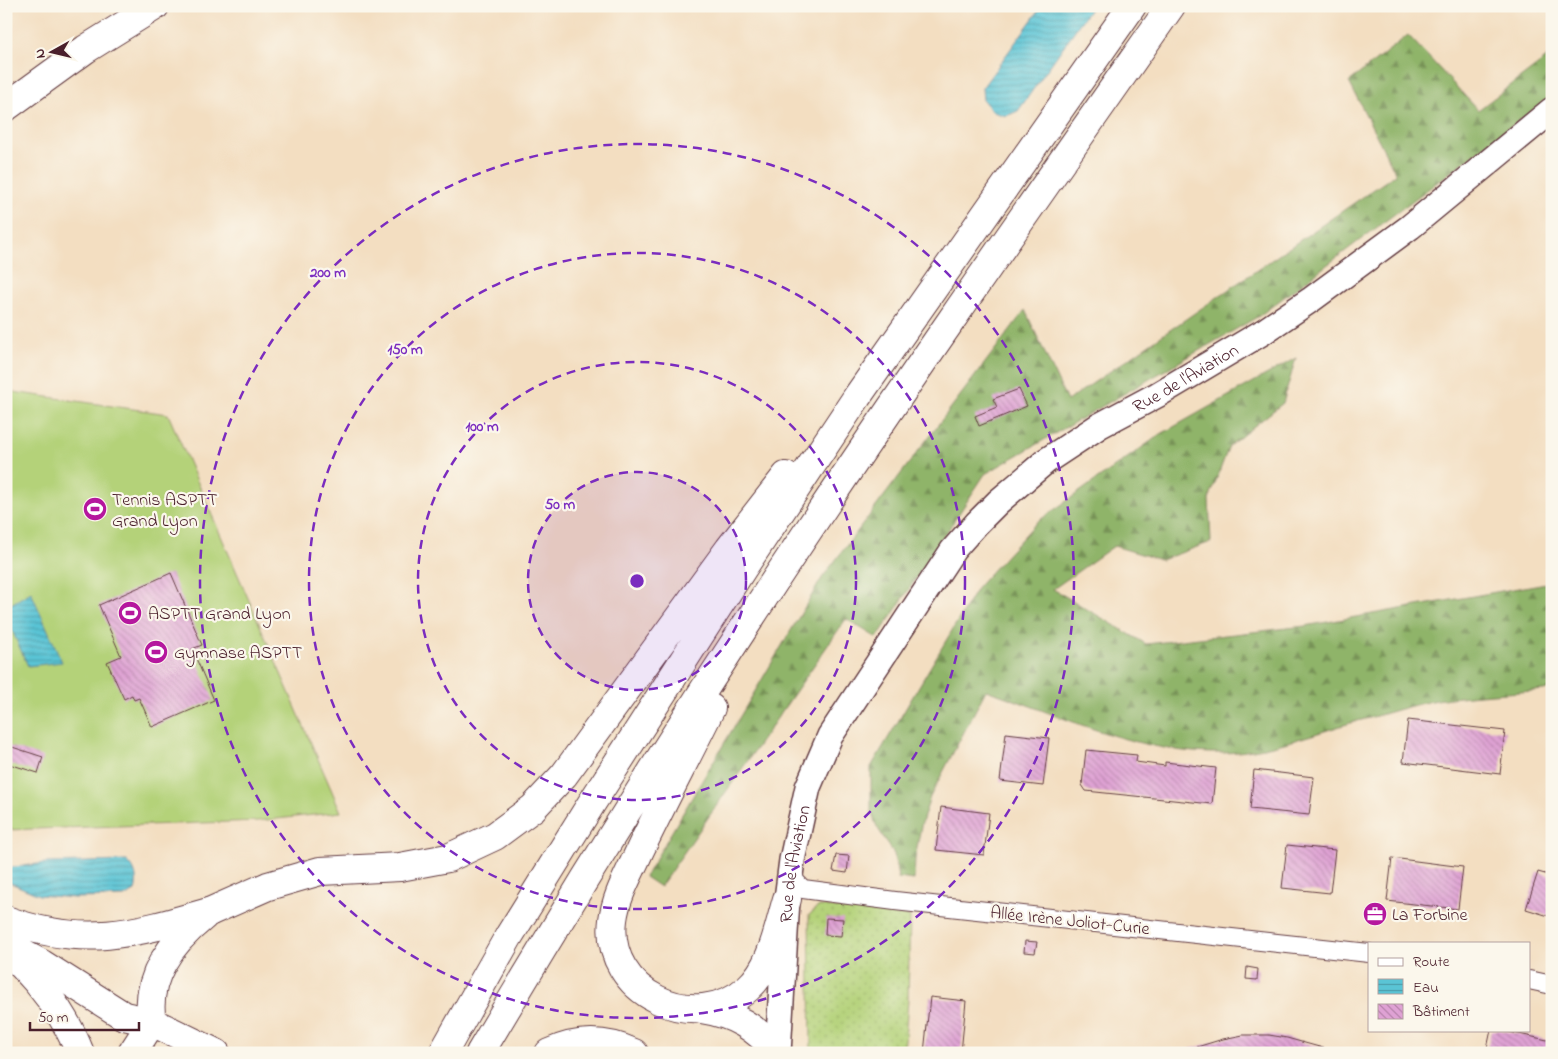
<svg xmlns="http://www.w3.org/2000/svg" width="1558" height="1059" font-family="'Indie Flower',sans-serif">
<style>
.grass{fill:url(#grass-dots);stroke:#7f7852}
.forest{fill:url(#forest-firs);stroke:#6c6a4a}
.garden{fill:#b4d279;stroke:#7f7852}
.water{fill:url(#water-rules);stroke:#527280}
.building{fill:url(#building-back-hatch)}
.lines{fill:none;stroke-linecap:round;stroke-linejoin:round}
.street-casing{stroke:#633c42;stroke-width:20}
.secondary-casing{stroke:#633c42;stroke-width:28}
.primary-casing{stroke:#633c42;stroke-width:30}
.highway-casing{stroke:#633c42;stroke-width:30}
.street{stroke:#fff;stroke-width:18}
.secondary{stroke:#fff;stroke-width:25}
.primary{stroke:#fff;stroke-width:28}
.highway{stroke:#fff;stroke-width:28}
.ring{fill:none;stroke:#7b2cbf;stroke-width:2.5;stroke-dasharray:9 6}
.labels{text-anchor:middle;stroke-width:4.5;stroke-linejoin:round;paint-order:stroke}
.street-label{font-size:18px;fill:#4a1f2b;stroke:#fbf7ec}
.poi-label{font-size:18px;fill:#4a1f2b;stroke:#fbf7ec;text-anchor:start}
.centre{fill:#7b2cbf;stroke:#fbf7ec;stroke-width:2.5}
.ring-label{font-size:15px;text-anchor:middle;font-weight:bold;fill:#7b2cbf;stroke:#fbf7ec;stroke-width:4.5;stroke-linejoin:round;paint-order:stroke}
</style>
<defs>
<pattern id="grass-dots" width="8" height="8" patternUnits="userSpaceOnUse" patternTransform="scale(1.25)"><rect width="8" height="8" fill="#b4d279"/><path d="M2 2h.1M6 6h.1" fill="none" stroke="#9cb469" stroke-width="1.8" stroke-linecap="round"/></pattern>
<pattern id="forest-firs" width="22" height="20" patternUnits="userSpaceOnUse" patternTransform="scale(1.25)"><rect width="22" height="20" fill="#8fb469"/><path d="M5 1l3.5 6h-7zM16 11l3.5 6h-7z" fill="#779257"/></pattern>
<pattern id="water-rules" width="6" height="5" patternUnits="userSpaceOnUse" patternTransform="scale(1.25)"><rect width="6" height="5" fill="#5ac4d5"/><path d="M0 2.5h6" fill="none" stroke="#4c9fad"/></pattern>
<pattern id="building-back-hatch" width="6" height="6" patternUnits="userSpaceOnUse" patternTransform="scale(1.25)"><rect width="6" height="6" fill="#dfa2d4"/><path d="M-1 5l2 2M0 0l6 6M5-1l2 2" fill="none" stroke="#b783ac"/></pattern>
</defs>
<rect width="100%" height="100%" fill="#fbf7ec"/>
<filter id="ink" filterUnits="userSpaceOnUse"><feTurbulence type="fractalNoise" baseFrequency=".02" numOctaves="2"/><feDisplacementMap in="SourceGraphic" scale="10" xChannelSelector="R" yChannelSelector="G"/><feConvolveMatrix kernelMatrix="1 2 1 2 8 2 1 2 1" color-interpolation-filters="sRGB"/></filter>
<filter id="wash" filterUnits="userSpaceOnUse"><feTurbulence type="fractalNoise" baseFrequency=".0096" numOctaves="4" result="noise"/><feDisplacementMap in="SourceGraphic" scale="20" xChannelSelector="R" yChannelSelector="G"/><feGaussianBlur stdDeviation="1.12" result="paint"/><feColorMatrix in="noise" values="0 0 0 0 0 0 0 0 0 0 0 0 0 0 0 0 0 1.4 0 .05"/><feComposite in="paint" operator="in"/></filter>
<g filter="url(#wash)">
<rect width="100%" height="100%" fill="#f3dec1"/>
<path class="grass" d="M819,906L910,916L908,1000L904,1053H811L809,915Z"/>
<path class="forest" d="M1408,35L1478,110L1552,54V96L1259,316L985,474L877,638L846,619L660,887L645,877L822,578L1025,310L1067,401L1396,174L1349,82Z
M1296,358L1283,403L1229,446L1209,499L1211,542L1161,560L1114,546L1053,589L1146,644L1305,626L1552,582V687L1544,690C1513,693 1481,694 1450,698C1424,701 1395,711 1369,718C1317,731 1266,755 1211,753C1132,751 1060,715 986,690L930,797L921,826L915,859L914,880L898,878L894,854L877,827L871,811V767L979,585L1037,522L1161,434Z"/>
<path class="garden" d="M6,391L168,414L341,812L258,821L6,830Z"/>
<path class="water" d="M1042,6H1092L1018,111L1006,116L993,112L983,100L982,88Z
M31,592L62,662L28,666L6,617V607Z
M127,861C136,869 138,879 135,891L124,897L74,898L39,895L6,881V868L46,863Z"/>
<g id="blocks">
<path class="building" d="M1019,389L1027,406L979,426L975,416L997,407L993,399Z
M171,573L202,645L192,649L214,700L152,727L139,698L134,700L132,695L124,699L107,662L121,656L99,605Z
M1408,720L1505,731L1500,774L1403,762Z
M1006,733L1049,738L1043,786L1000,781Z
M6,745L43,757L38,773L6,763Z
M1086,750L1137,755L1136,762L1165,766V762L1216,768L1212,804L1086,791L1082,785Z
M1254,770L1314,777L1309,815L1250,809Z
M941,807L989,813L984,855L936,850Z
M1287,845L1335,850L1330,893L1282,888Z
M836,855L849,856L847,873L833,871Z
M1392,858L1463,867L1458,909L1387,901Z
M1538,872L1552,876V917L1526,909Z
M826,918L843,919L841,936L825,935Z
M1025,941L1037,942L1035,953L1024,952Z
M1247,967L1258,969L1257,980L1246,979Z
M930,997L966,1001L961,1053H924Z
M1491,1030H1500L1552,1041V1053H1486Z
M1243,1035H1269L1287,1038L1330,1050L1329,1053H1187V1050L1223,1039Z"/>
</g>
</g>
<g filter="url(#ink)">
<use href="#blocks" fill-opacity="0" stroke="#633c42" stroke-width="1"/>
<g class="lines">
<g class="street-casing">
<path id="street" d="M792,866L795,881L803,889L895,901L1369,953
M1529,980L1552,985"/>
</g>
<g class="secondary-casing">
<g id="secondary">
<path id="s1" d="M778,1053L787,899L792,860L808,787L830,736L953,550L977,523L998,502L1046,461L1099,426L1157,395L1263,332L1312,299L1410,227L1552,110"/>
</g>
</g>
<g class="primary-casing">
<path id="primary" d="M6,107L86,49L155,6
M6,920C84,948 133,934 209,912
M6,945L42,964L124,1016L152,1022L216,1053
M152,1022C144,978 170,944 203,917"/>
</g>
<g class="highway-casing">
<path id="highway" d="M711,708C688,755 663,802 640,850C630,873 616,895 613,920C604,993 695,1036 748,988C772,967 778,929 787,899
M209,912L268,886L320,871L400,867L448,858L495,836L533,808L564,775L729,549L786,476
M6,950C38,979 64,1012 80,1053
M701,1009C733,1014 757,1027 777,1053
M132,1053L152,1022
M443,1053L509,936L593,801L743,568L857,397L1132,6
M480,1053C574,894 672,737 774,582C902,388 1037,197 1171,6
M549,1053C577,1040 606,1040 634,1053"/>
</g>
<use href="#street" class="street"/>
<use href="#secondary" class="secondary"/>
<use href="#primary" class="primary"/>
<use href="#highway" class="highway"/>
</g>
</g>
<circle cx="637" cy="581" r="109" fill="#7b2cbf" fill-opacity=".12"/>
<g class="ring">
<circle cx="637" cy="581" r="109"/>
<circle cx="637" cy="581" r="219"/>
<circle cx="637" cy="581" r="328"/>
<circle cx="637" cy="581" r="437"/>
</g>
<defs>
<g id="stadium-disc" transform="scale(1.25)"><circle r="9.5" fill="#b5179e" stroke="#fbf7ec"/><path d="M0-5a6.5 5 0 1 0 0 10a6.5 5 0 1 0 0-10ZM-3.5-1.8h7v3.6h-7Z" fill="#fff"/></g>
<g id="office-disc" transform="scale(1.25)"><circle r="9.5" fill="#b5179e" stroke="#fbf7ec"/><path d="M-6-3h4V-5.5h4V-3h4V5H-6ZM-1-4.5V-3h2v-1.5ZM-6 0V1H6V0Z" fill="#fff"/></g>
</defs>
<g fill-rule="evenodd">
<use href="#stadium-disc" x="95" y="509"/>
<use href="#stadium-disc" x="130" y="613"/>
<use href="#stadium-disc" x="156" y="652"/>
<use href="#office-disc" x="1375" y="914"/>
</g>
<g class="labels">
<g class="street-label">
<text dy="6" stroke="none"><textPath href="#s1" startOffset="838">Rue de l'Aviation</textPath></text>
<text dy="6" stroke="none"><textPath href="#s1" startOffset="190">Rue de l'Aviation</textPath></text>
<text transform="translate(1070 920) rotate(6)" y="6">Allée Irène Joliot-Curie</text>
</g>
<g class="poi-label">
<text x="112" y="505">Tennis ASPTT<tspan x="112" dy="21">Grand Lyon</tspan></text>
<text x="148" y="619">ASPTT Grand Lyon</text>
<text x="174" y="658">Gymnase ASPTT</text>
<text x="1392" y="920">La Forbine</text>
</g>
</g>
<circle cx="637" cy="581" r="8" class="centre"/>
<g class="ring-label">
<text x="328" y="277">200 m</text>
<text x="405" y="354">150 m</text>
<text x="482" y="431">100 m</text>
<text x="560" y="509">50 m</text>
</g>
<rect width="1558" height="1059" fill="none" stroke="#fbf7ec" stroke-width="25"/>
<rect x="1368" y="942" width="162" height="90" fill="#fbf7ec" stroke="#b4a19f"/>
<rect x="1378" y="958" width="25" height="8" fill="#ffffff" stroke="#b4a19f"/>
<text x="1413" y="966" font-size="15" fill="#4a1f2b">Route</text>
<rect x="1378" y="979" width="25" height="15" fill="url(#water-rules)" stroke="#b4a19f"/>
<text x="1413" y="992" font-size="15" fill="#4a1f2b">Eau</text>
<rect x="1378" y="1004" width="25" height="15" fill="url(#building-back-hatch)" stroke="#b4a19f"/>
<text x="1413" y="1016" font-size="15" fill="#4a1f2b">Bâtiment</text>
<g transform="translate(52 52) rotate(262)" stroke="#fbf7ec" stroke-width="4" paint-order="stroke">
<path d="M0-4L9 19L0 12L-9 19Z" fill="#4a1f2b"/>
<text y="-8" font-size="14" font-weight="bold" text-anchor="middle" fill="#4a1f2b">N</text>
</g>
<path d="M30 1022v8h109v-8" fill="none" stroke="#4a1f2b" stroke-width="2.5"/>
<text x="38" y="1022" font-size="15" fill="#4a1f2b" stroke="#fbf7ec" stroke-width="4" paint-order="stroke">50 m</text>
</svg>
